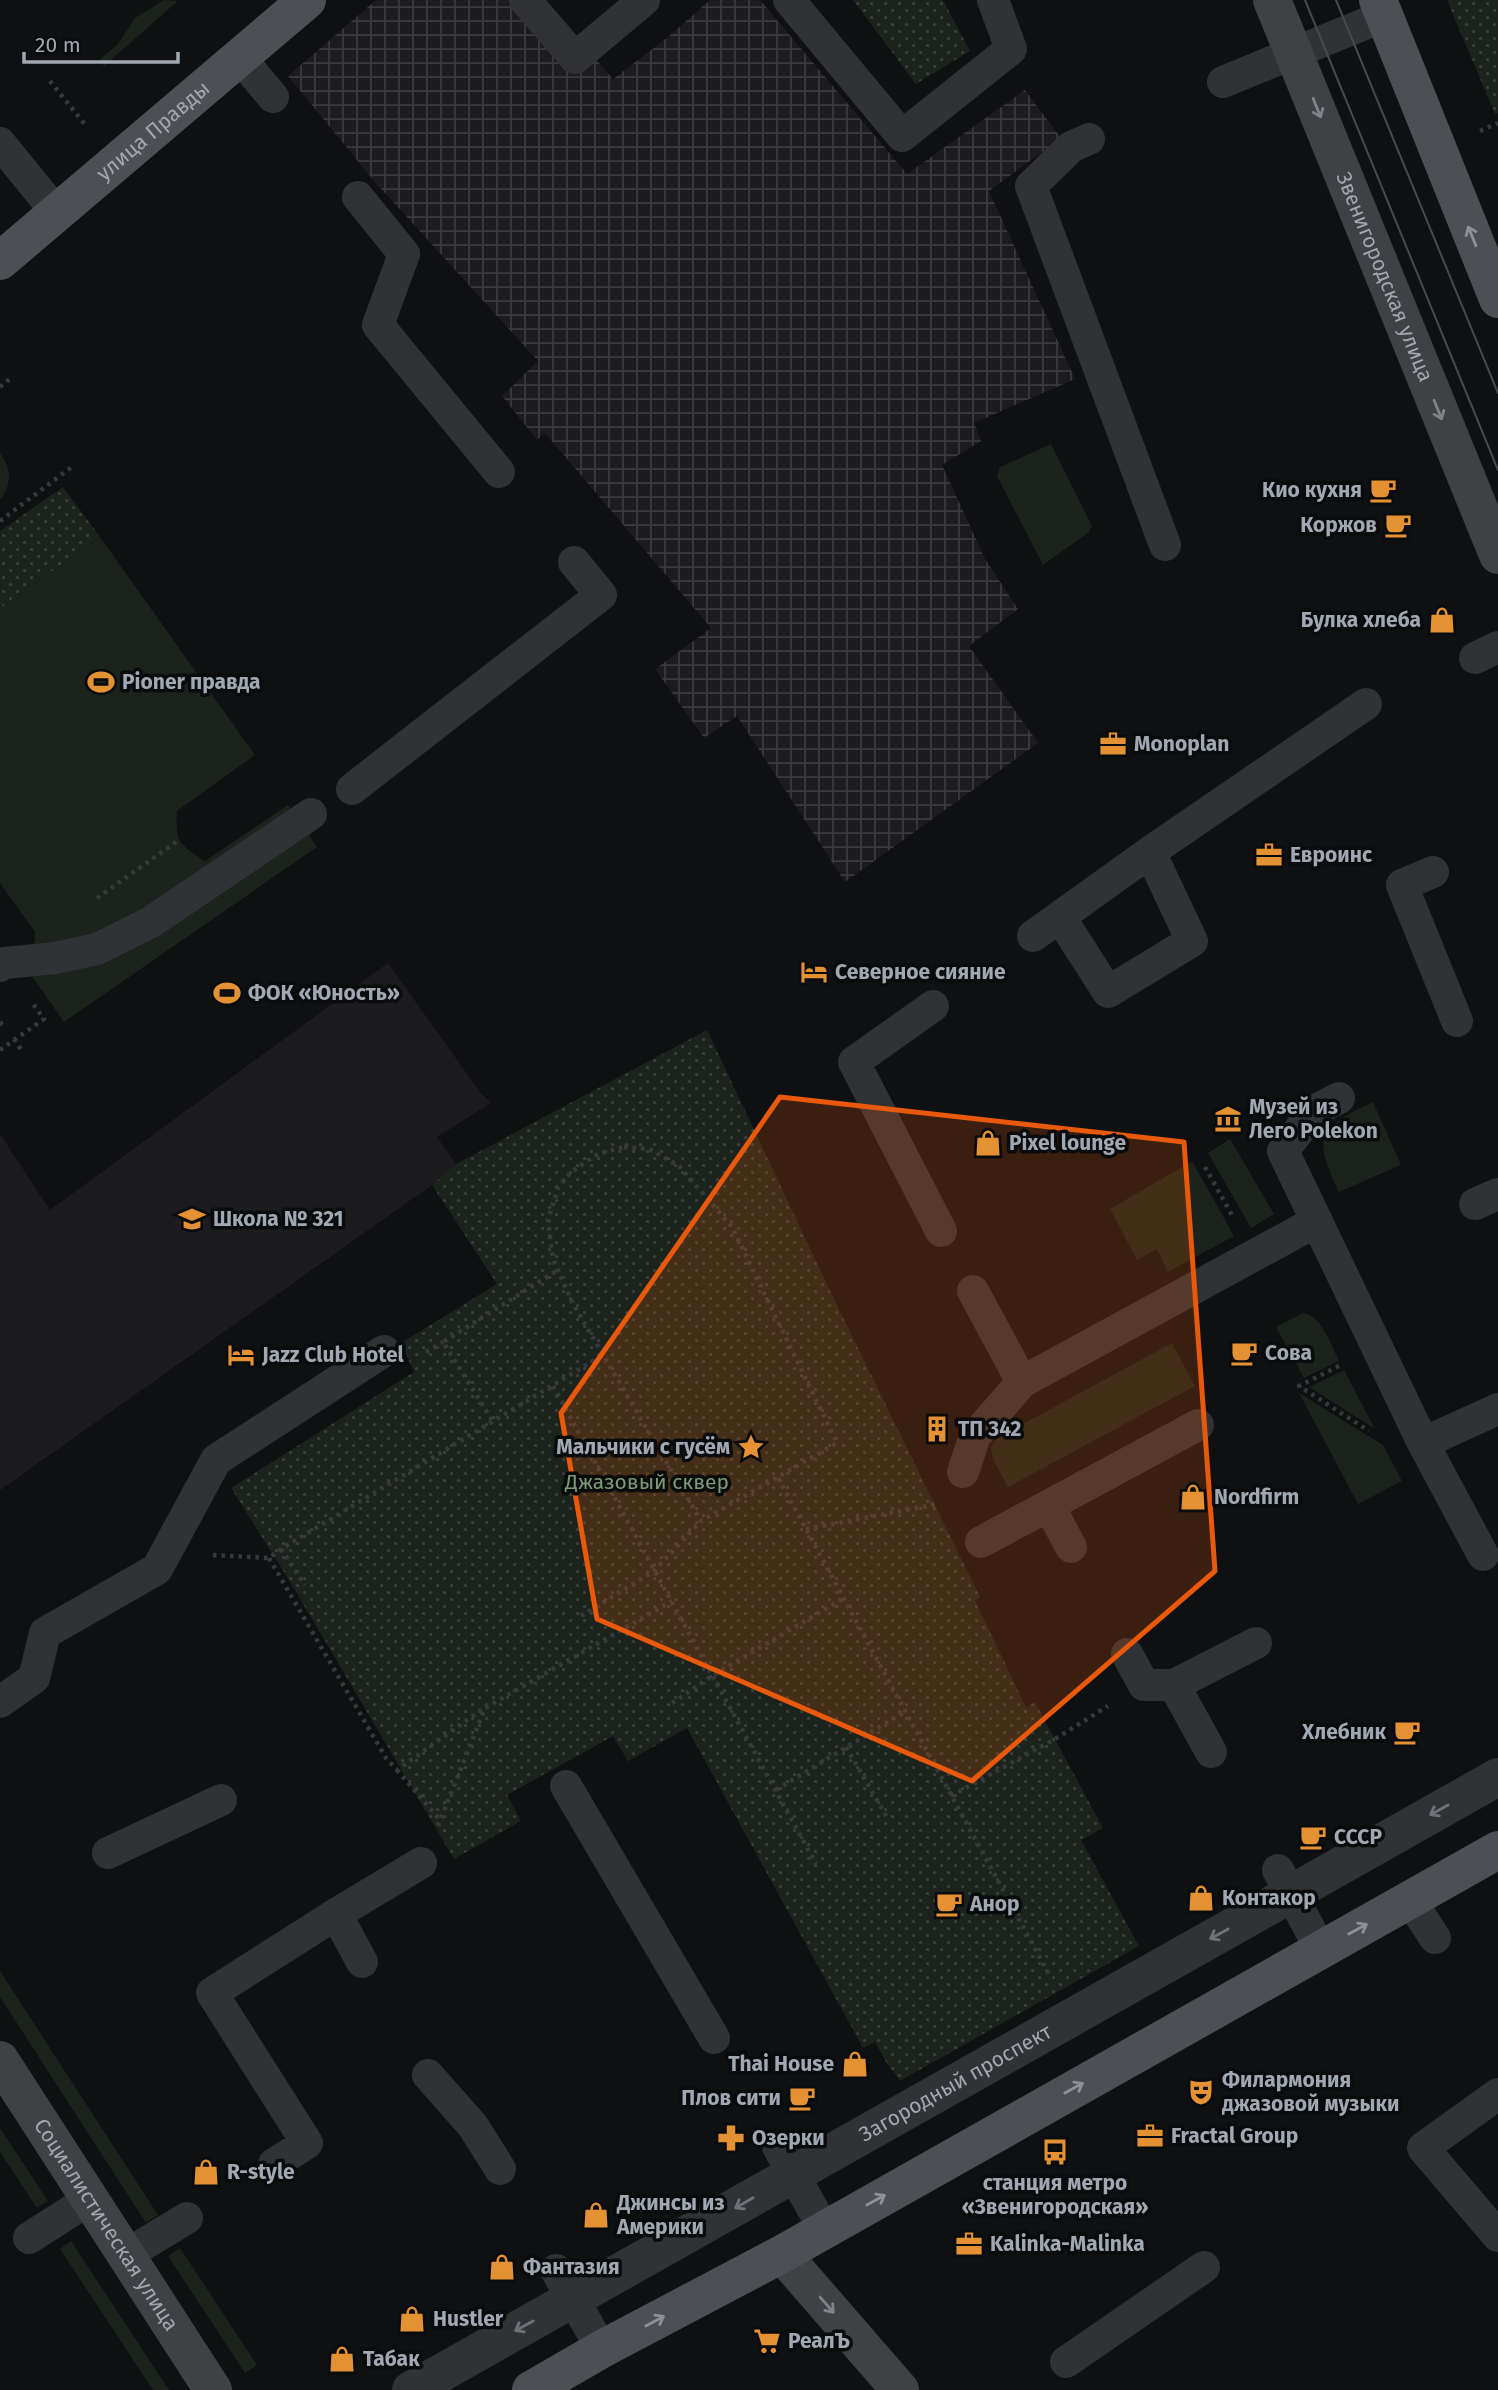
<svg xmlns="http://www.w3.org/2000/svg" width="1498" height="2390" font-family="'Fira Sans',sans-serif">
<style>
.built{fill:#1c1c1e}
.industrial{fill:url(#industrial-grid)}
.grass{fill:#1c231c}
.park{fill:url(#park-dots)}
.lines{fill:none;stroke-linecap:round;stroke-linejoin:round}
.path{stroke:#37393c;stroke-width:4.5;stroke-dasharray:3.5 5;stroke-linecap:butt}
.lane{stroke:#313235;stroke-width:32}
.street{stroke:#313235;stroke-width:38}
.secondary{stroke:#3f4145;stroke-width:38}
.primary{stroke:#4d4f54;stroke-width:38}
.tram{stroke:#484a4e;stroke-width:2}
.oneway{stroke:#7f848b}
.oneway2{stroke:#8c929a}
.oneway3{stroke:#6f7379}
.marked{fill:#e8590c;fill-opacity:0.2;stroke:#e8590c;stroke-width:5;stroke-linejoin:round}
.labels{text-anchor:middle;stroke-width:7;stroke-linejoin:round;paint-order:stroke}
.street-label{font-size:21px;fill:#a1a8b1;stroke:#0a0b0c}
.poi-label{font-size:21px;font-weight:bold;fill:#a1a8b1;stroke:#0a0b0c;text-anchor:start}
.park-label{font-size:21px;fill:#7c9b79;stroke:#0a0b0c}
</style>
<defs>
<pattern id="industrial-grid" width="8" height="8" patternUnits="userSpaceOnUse" patternTransform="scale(1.75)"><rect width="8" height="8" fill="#1c1c1e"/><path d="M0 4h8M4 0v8" fill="none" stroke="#3a3a3c"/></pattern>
<pattern id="park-dots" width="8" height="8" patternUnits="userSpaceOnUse" patternTransform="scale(1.75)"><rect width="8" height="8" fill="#1c231c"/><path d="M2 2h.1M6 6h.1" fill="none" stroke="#3a403b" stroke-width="1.8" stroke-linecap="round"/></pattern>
</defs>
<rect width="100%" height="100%" fill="#0f1011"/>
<path class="built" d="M388,963L480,1092L491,1103L437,1137L456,1164L432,1185L0,1490V1134L50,1210Z"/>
<path class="industrial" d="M376,0H545L613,79L668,37L710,0H760L907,174L1025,90L1061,138L989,191L1075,379L974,423L981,441L942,465L985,559L1018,609L969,646L1038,743L845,882L737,716L704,738L655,669L711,628L545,433L537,440L502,396L538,361L375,182L288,76Z"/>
<path class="grass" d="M164,0L178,1L104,66L99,60L118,44L135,18Z
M1051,444L1092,526L1088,533L1043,565L997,476L1000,467Z
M0,453C12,469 12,484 0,500Z
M100,537L255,755L177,811C175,843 179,844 205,861L288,805L317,847L64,1022L32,976L35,932L0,883V608Z
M1373,1102L1401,1165L1339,1192C1312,1136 1318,1128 1373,1102Z
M1230,1139L1274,1214L1251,1228L1208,1153Z
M1192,1161L1234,1236L1168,1272L1157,1249L1137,1260L1110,1209Z
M1303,1313C1322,1316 1331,1345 1339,1361L1304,1378L1276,1327Z
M1172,1343L1195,1386L1008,1487L993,1459L991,1447L997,1438Z
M1344,1370L1375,1429L1309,1387Z
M1299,1393L1383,1445L1402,1481L1358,1504Z
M0,1971L158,2215L146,2223L0,1997Z
M0,2128L48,2201L37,2208L0,2152Z
M71,2241L169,2390H153L60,2249Z
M180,2248L257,2365L245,2373L168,2256Z"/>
<path class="park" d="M853,0H943L970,51L916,84Z
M1447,0H1498V113L1495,114Z
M63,487L100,537L0,608V531Z
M707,1030L833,1297L980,1597L975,1601L1026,1707L1035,1702L1103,1828L1081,1840L1139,1946L900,2081L886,2062L875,2042L863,2048L687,1728L628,1761L613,1736L507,1795L521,1821L454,1859L289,1580L231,1488L414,1372L401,1343L497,1284L432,1185L456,1164Z"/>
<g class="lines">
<path class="path" d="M50,81L87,127
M1480,131L1498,123
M0,387L11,378
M0,521L73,466
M97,898L179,840
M0,1022L5,1028
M14,1039L22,1051
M0,1050L44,1019L33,1004
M624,1147L649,1149L679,1166L732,1227L837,1443L701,1521L572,1302L553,1259L548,1220L558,1188L571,1172L598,1154Z
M1205,1167L1233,1217
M426,1352L443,1342
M1339,1366L1299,1386L1369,1431
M553,1386L816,1864
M492,1420L443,1342L558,1270
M778,1478L1051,1978
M806,1529L938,1504
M281,1549L305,1585
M213,1555L269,1558L281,1549L603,1355
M269,1558L386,1758L397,1770L484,1708
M581,1616L654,1571L701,1521
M672,1703L712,1676L844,1598
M846,1747L888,1819
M397,1770L441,1821
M776,1790L906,1711
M951,1796L1055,1739L1108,1706
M438,1826L485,1708L672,1601"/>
<path class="lane" d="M525,0L575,58L644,0
M789,0L902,136L1011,49L993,0
M241,59L273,97
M1223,82L1384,16
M1089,139L1071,147L1031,186L1165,545
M0,143L57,213
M358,197L404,254L378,325L499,472
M1475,658L1498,647
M352,789L601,595L574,562
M1433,872L1402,885L1457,1021
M1060,917L1108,992L1192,941L1150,852
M1033,936L1150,852L1366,704
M0,966L5,963L55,958L97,949L151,922L311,814
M933,1006L854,1062L941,1231
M1339,1098L1314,1111L1283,1151L1423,1443L1483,1555
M1475,1204L1498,1194
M973,1291L1022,1382
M1423,1443L1498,1409
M963,1472L975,1436L1022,1382L1317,1221
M1049,1506L1071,1547
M981,1542L1198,1425
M1127,1654L1144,1685H1174L1211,1752
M1174,1685L1256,1643
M0,1702L34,1678L45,1633L157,1569L216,1460L384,1351
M566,1786L714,2038
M108,1853L221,1800
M1278,1870L1321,1950
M1410,1900L1435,1938
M336,1914L421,1863
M428,2075L473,2126L500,2169
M1498,2094L1423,2148L1498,2236
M778,2147L824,2229
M274,2164L307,2143L212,1993L336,1914L362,1962
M29,2238L90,2199
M126,2255L187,2218
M556,2270L602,2349
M1066,2362L1204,2267"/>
<path class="street" id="s1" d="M411,2390L1498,1777"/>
<g class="secondary">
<path id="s2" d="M1272,0L1498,555"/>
<path id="s3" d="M0,2060L213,2390"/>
<path d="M782,2254L900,2390"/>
</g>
<g class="primary">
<path d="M1378,0L1498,299"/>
<path id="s4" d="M0,261L307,0"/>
<path d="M531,2390L602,2349L782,2254L1498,1850"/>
</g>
<path class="tram" d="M1305,0L1498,470
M1336,0L1498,393"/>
</g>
<defs><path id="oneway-shaft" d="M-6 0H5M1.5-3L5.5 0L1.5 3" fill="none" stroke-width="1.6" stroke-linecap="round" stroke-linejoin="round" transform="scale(1.75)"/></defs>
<g class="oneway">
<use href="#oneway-shaft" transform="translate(1317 108) rotate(68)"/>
<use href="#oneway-shaft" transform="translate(1438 410) rotate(68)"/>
<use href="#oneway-shaft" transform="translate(827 2305) rotate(49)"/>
</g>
<g class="oneway2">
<use href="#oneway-shaft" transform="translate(1472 236) rotate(-112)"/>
<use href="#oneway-shaft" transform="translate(1358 1929) rotate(-29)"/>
<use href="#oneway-shaft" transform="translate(1074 2088) rotate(-29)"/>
<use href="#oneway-shaft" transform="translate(876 2200) rotate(-29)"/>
<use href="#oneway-shaft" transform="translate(655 2321) rotate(-28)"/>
</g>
<g class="oneway3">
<use href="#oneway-shaft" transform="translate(1439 1810) rotate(151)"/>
<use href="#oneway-shaft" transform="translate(1219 1934) rotate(151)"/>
<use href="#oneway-shaft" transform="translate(744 2203) rotate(150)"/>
<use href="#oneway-shaft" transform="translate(524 2326) rotate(151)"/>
</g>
<path class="marked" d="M780,1097L1184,1142L1215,1571L972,1781L597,1619L561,1413Z"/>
<defs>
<g id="cafe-bare" transform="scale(2.1)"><path d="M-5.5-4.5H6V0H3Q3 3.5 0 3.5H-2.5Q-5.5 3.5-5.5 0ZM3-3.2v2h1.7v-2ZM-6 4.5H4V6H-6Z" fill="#e49134" stroke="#0a0b0c" stroke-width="2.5" paint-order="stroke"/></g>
<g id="shop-bare" transform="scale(2.1)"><path d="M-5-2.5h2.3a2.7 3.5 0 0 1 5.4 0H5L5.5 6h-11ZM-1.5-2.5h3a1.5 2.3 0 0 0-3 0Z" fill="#e49134" stroke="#0a0b0c" stroke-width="2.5" paint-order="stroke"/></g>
<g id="stadium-bare" transform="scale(2.1)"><path d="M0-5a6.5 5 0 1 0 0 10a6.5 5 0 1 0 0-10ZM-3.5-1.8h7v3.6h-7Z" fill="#e49134" stroke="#0a0b0c" stroke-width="2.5" paint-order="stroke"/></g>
<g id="office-bare" transform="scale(2.1)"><path d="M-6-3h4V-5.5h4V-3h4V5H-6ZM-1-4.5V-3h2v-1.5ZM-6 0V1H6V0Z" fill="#e49134" stroke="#0a0b0c" stroke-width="2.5" paint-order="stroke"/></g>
<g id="hotel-bare" transform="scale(2.1)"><path d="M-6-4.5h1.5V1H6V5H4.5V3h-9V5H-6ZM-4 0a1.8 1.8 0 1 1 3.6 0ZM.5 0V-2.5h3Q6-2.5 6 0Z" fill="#e49134" stroke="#0a0b0c" stroke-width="2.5" paint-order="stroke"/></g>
<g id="museum-bare" transform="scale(2.1)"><path d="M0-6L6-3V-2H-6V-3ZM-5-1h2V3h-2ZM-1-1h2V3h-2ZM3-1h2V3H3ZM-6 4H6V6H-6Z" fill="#e49134" stroke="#0a0b0c" stroke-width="2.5" paint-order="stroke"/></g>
<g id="school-bare" transform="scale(2.1)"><path d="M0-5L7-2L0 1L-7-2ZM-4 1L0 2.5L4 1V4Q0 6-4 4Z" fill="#e49134" stroke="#0a0b0c" stroke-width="2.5" paint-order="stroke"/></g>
<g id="building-bare" transform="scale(2.1)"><path d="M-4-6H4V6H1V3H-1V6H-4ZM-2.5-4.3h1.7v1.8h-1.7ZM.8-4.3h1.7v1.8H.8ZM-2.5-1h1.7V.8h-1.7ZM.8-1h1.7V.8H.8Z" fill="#e49134" stroke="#0a0b0c" stroke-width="2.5" paint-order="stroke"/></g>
<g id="sight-bare" transform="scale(2.1)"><path d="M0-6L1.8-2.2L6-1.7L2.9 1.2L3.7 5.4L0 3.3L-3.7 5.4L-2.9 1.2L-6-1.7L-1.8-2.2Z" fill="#e49134" stroke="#0a0b0c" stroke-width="2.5" paint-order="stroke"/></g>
<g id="theatre-bare" transform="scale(2.1)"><path d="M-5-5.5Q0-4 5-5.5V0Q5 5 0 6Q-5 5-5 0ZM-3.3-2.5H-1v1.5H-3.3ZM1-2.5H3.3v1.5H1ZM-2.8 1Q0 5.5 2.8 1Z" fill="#e49134" stroke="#0a0b0c" stroke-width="2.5" paint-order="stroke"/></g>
<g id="pharmacy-bare" transform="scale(2.1)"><path d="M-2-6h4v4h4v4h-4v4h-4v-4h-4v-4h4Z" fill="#e49134" stroke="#0a0b0c" stroke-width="2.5" paint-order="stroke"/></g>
<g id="bus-bare" transform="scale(2.1)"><path d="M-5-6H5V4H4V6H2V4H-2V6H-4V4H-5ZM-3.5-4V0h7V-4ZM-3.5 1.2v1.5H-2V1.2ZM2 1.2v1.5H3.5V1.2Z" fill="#e49134" stroke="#0a0b0c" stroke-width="2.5" paint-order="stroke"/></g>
<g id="supermarket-bare" transform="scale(2.1)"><path d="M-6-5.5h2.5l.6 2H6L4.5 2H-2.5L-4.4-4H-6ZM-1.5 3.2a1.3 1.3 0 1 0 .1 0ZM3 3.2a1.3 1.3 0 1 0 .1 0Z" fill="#e49134" stroke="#0a0b0c" stroke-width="2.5" paint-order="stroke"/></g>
</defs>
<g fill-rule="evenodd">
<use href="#cafe-bare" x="1383" y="490"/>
<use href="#cafe-bare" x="1398" y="525"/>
<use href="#shop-bare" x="1442" y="620"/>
<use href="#stadium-bare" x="101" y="682"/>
<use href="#office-bare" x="1113" y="744"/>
<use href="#office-bare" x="1269" y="855"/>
<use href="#hotel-bare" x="814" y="972"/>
<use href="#stadium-bare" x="227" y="993"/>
<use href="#museum-bare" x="1228" y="1119"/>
<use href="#shop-bare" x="988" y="1143"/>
<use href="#school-bare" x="192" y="1219"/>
<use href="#cafe-bare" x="1244" y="1353"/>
<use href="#hotel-bare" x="241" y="1355"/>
<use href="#building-bare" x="937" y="1429"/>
<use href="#sight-bare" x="751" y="1447"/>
<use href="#shop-bare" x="1193" y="1497"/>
<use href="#cafe-bare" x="1407" y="1732"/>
<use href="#cafe-bare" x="1313" y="1837"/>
<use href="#shop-bare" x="1201" y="1898"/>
<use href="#cafe-bare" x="949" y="1904"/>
<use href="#shop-bare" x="855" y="2064"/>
<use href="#theatre-bare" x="1201" y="2092"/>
<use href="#cafe-bare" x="802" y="2098"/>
<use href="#office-bare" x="1150" y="2136"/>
<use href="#pharmacy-bare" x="731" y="2138"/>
<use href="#bus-bare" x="1055" y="2152"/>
<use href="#shop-bare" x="206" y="2172"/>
<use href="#shop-bare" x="596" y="2215"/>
<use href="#office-bare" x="969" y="2244"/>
<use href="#shop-bare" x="502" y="2267"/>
<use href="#shop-bare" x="412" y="2319"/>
<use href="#supermarket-bare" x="767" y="2341"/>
<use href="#shop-bare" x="342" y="2359"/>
</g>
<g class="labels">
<g class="street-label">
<text dy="7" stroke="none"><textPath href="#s4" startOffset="201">улица Правды</textPath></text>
<text dy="7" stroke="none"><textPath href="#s2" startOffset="299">Звенигородская улица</textPath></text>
<text dy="7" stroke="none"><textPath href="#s1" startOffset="625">Загородный проспект</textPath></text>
<text dy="7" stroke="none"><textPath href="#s3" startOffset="196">Социалистическая улица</textPath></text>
</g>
<g class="poi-label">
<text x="1362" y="497" text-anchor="end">Кио кухня</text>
<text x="1377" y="532" text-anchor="end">Коржов</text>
<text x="1421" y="627" text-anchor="end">Булка хлеба</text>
<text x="122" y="689">Pioner правда</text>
<text x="1134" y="751">Monoplan</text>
<text x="1290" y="862">Евроинс</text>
<text x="835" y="979">Северное сияние</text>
<text x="248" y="1000">ФОК «Юность»</text>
<text x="1249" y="1114">Музей из<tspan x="1249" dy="24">Лего Polekon</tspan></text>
<text x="1009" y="1150">Pixel lounge</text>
<text x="213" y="1226">Школа № 321</text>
<text x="1265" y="1360">Сова</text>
<text x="262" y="1362">Jazz Club Hotel</text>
<text x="958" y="1436">ТП 342</text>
<text x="730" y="1454" text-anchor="end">Мальчики с гусём</text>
<text x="1214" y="1504">Nordfirm</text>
<text x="1386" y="1739" text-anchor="end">Хлебник</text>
<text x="1334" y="1844">СССР</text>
<text x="1222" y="1905">Контакор</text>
<text x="970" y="1911">Анор</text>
<text x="834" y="2071" text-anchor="end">Thai House</text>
<text x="1222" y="2087">Филармония<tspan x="1222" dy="24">джазовой музыки</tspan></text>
<text x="781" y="2105" text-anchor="end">Плов сити</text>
<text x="1171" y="2143">Fractal Group</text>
<text x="752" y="2145">Озерки</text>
<text x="227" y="2179">R-style</text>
<text x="1055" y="2190" text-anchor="middle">станция метро<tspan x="1055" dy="24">«Звенигородская»</tspan></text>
<text x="617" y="2210">Джинсы из<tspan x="617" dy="24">Америки</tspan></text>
<text x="990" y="2251">Kalinka-Malinka</text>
<text x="523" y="2274">Фантазия</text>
<text x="433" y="2326">Hustler</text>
<text x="788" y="2348">РеалЪ</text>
<text x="363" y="2366">Табак</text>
</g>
<g class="park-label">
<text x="647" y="1489">Джазовый сквер</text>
</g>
</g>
<path d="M24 52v10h154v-10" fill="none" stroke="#a1a8b1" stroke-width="3.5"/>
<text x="35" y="52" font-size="21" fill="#a1a8b1" stroke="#0a0b0c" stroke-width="5" paint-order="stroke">20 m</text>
</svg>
